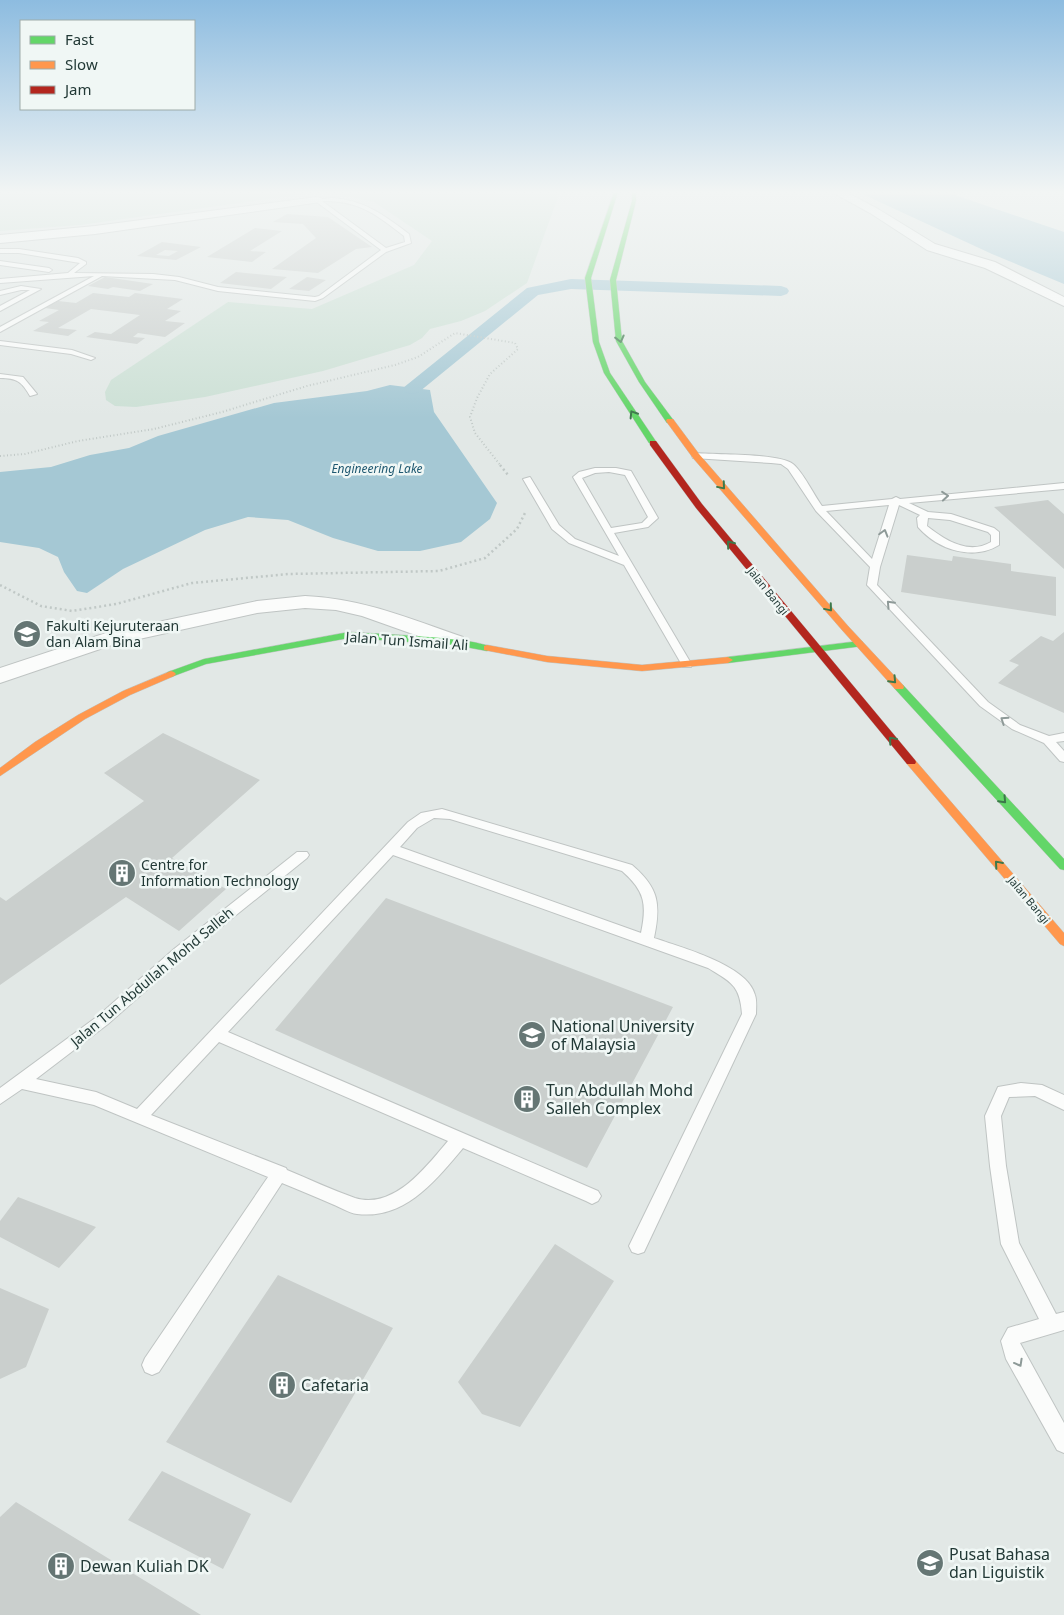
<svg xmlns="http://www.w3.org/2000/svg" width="1064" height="1615" font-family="'Noto Sans',sans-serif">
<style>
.green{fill:#cce0d5}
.water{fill:#a5c8d4}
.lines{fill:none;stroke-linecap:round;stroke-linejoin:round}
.canal{fill:#a5c8d4;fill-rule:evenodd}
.building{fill:#cacfcd;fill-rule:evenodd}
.lane-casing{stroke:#bfc4c3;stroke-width:2}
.street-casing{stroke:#bfc4c3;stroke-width:2}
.fast-casing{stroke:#bfc5c3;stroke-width:1}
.slow-casing{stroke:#bfc5c3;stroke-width:1}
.jam-casing{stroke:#bfc5c3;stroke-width:1}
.path-far1{stroke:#c0c8c6;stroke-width:2;stroke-dasharray:1 2.5;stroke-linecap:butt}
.path{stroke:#c0c8c6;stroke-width:2.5;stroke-dasharray:2 3;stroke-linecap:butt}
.lane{fill:#fbfcfb;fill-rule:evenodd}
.street{fill:#fbfcfb;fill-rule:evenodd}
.fast{fill:#63d668;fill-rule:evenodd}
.slow{fill:#ff974d;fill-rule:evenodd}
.jam{fill:#b3261e;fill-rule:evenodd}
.oneway{stroke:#3c784a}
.oneway2{stroke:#8e9a98}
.labels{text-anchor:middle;stroke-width:5;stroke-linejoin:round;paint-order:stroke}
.far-street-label{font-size:11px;fill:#223936;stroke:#f0f7f5}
.far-water-label{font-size:12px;font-style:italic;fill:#205971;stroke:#f0f7f5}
.poi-label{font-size:14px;fill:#223936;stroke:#f0f7f5;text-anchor:start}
.street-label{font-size:14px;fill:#223936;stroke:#f0f7f5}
.near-poi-label{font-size:16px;fill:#223936;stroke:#f0f7f5;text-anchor:start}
</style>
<rect width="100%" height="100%" fill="#e2e8e6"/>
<path class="green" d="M0,192H319L80,225L0,231Z
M326,192H555L558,197L527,283L485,311L461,321L430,329L422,338L410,345L323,371L205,397L136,407L115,406L106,400L105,392L111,380L228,302L312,309L414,265L432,241L374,202Z"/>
<path class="water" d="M858,192H946L1064,232V284L992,254Z
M390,385L430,390L434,412L497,503L490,519L461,542L420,551H378L333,538L288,520L248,517L205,530L123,569L87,593L77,591L64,572L58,557L39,548L0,542V472L51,467L90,455L129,448L158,436L274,403L367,391Z"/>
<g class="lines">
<path class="canal" d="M571,279L781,286L787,288L789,291L787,294L781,296L571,289L538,295L419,392L412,394L405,392L403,388L527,288Z"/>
</g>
<path class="building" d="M287,214L328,217L372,247L356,249L318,273L272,269L316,238L303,224L273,222Z
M255,228L282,231L250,251L266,252L252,262L207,257Z
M162,242L201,247L176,260L137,256ZM165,250L178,251L169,256L156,255Z
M236,272L287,277L271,289L220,283Z
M105,277L153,284L140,291L113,287L108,289L88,286Z
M307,277L326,280L309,291L289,289Z
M93,293L129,297L135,293L183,299L167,309L181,311L165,321L185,323L165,337L138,333L133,337L145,338L137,344L86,337L95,332L111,334L140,315L91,309L58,328L77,330L68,336L33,331L49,322L39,321L59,310L45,308L58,301L76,303Z
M1048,500L1064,514V569L994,507Z
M907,555L952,561L953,556L1011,564V571L1056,577V616L901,592Z
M1064,632V713L998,683L1019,665L1009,661L1041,636L1053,641Z
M163,733L260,780L172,858L226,889L179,931L126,897L0,985V897L6,901L144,801L104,773Z
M386,898L673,1007L587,1168L275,1030Z
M18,1197L96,1227L59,1268L0,1237V1221Z
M555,1244L614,1281L520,1427L482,1414L458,1382Z
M278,1275L393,1328L291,1503L166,1442Z
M0,1288L49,1309L26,1367L0,1379Z
M162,1471L251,1514L223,1569L128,1520Z
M16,1502L201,1615H0V1517Z"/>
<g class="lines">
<g class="lane-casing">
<path id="lane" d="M332,198C364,200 384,215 409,234L411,243L386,252L323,298L315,301L218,291L175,280L102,276L0,332V327L94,276L0,283V279L68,273L80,263L19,253H0V249H19L78,258L86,262V264L74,273L153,274L179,277L218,287L315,297L319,296L381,250L314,200ZM322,201C359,200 377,215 404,236L405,242L386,248Z
M0,261L49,268L52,270L49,272L0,265Z
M21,286L41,289L0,311V306L30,290H21L0,295V291Z
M0,341L72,350L95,358L91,360L71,354L0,345Z
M0,374L23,377L37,394L30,396C22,382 17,378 0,378Z
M696,453C716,455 778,453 793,464C803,472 814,495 822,506L892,499L896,497L900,499L1064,483V489L909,503L928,512L951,514L994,528L999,532V545C973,561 938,550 918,527L917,518L920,515L899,505L880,567L877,585L988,702L1020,725L1049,736L1064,733V741L1056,742L1064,751V762L1060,761L1044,743L1012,729L980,706L869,587L867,585L870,567L816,511L788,469L781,464L771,463L693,458L692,456ZM889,505L872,559L826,511ZM928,518L950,520L988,532L991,535V542C969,555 946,541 927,526Z
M595,468H616L631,471L658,518L648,527L614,533L692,665L691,667H683L682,665L624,565L569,543L552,529L523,479L530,477L559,525L575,539L619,556L573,477L579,472ZM595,473L609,472L625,475L648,517L642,523L611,528L582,478Z
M442,809L632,865C659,888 661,904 654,938C680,947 748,965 755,995C757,1001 756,1008 756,1014L644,1252L638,1254L632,1252L629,1246L742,1014C740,985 731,982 708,968L393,855L228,1032L598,1191L601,1196L598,1201L592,1204L586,1201L463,1148C436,1180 405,1220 357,1214C349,1213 340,1207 332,1204C316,1197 299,1190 282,1183L159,1372L152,1375L145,1372L142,1365L145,1358L268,1177L94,1105L22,1089L0,1104V1088L98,1016L174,949L297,852H307L309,855L307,858L184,957L108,1024L36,1079L96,1092L137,1109L408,822L421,813ZM434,818L450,819L622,871C645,891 647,904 641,933L400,847L417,828ZM219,1042L448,1141C426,1167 394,1210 355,1198C332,1190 309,1179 287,1170L286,1168L151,1115Z
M1021,1083L1042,1085L1064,1095V1110L1035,1096L1009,1097L1001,1116L1006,1166L1019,1243L1056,1314L1064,1312V1330L1020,1343L1064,1423V1453L1057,1450L1006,1359L1001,1341L1008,1328L1039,1319L1001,1244L990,1166L985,1116L998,1087Z"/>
</g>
<g class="street-casing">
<path id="street" d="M832,192H846L878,209L935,244L995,262L1064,297V306L985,268L927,250L870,213Z
M317,197L321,198L323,200L321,202L95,234L0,243V235L95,226Z
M305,596C364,599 408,618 463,637L466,642L463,647L455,649L362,616L336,610L305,608L257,613L112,645L0,683V668L106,633L257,601Z"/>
</g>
<g class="fast-casing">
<path id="fast" d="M614,192H618L591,278L599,342L610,373L657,443L653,445L649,443L604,373L593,342L585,278Z
M632,192H636V201L616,280L622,341L645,382L674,421L670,423H667L639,382L616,341L610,280L632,201Z
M349,632C373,634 478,637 492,648L487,651L455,645L349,638L206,664L171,677L166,674L168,672L204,659Z
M860,641L863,642V646L728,663L723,660L728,657Z
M899,684L903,685L1064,859V870L1060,869L895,689L894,687L895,685Z"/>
</g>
<g class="slow-casing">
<path id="slow" d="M667,419H673L699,454L848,626L903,685L904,687L903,689H895L842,630L693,458L666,421Z
M487,645L547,656L642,665L728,657L733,660L728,663L642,671L547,662L484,650V646Z
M171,671L174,672L176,674L174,676L130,695L85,719L0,776V768L35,742L78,715L123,691Z
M911,759L915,760L1064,933V946L1060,944L907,764L906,762Z"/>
</g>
<g class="jam-casing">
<path id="jam" d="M650,441H656L702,504L915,760L916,762L915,764H907L696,508L650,445Z"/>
</g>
<path class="path-far1" d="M0,456L25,454L78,441L154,429L222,412L307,386L395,365L418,357L455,333L515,343L518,349L490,374L477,398L470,417L475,433L501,466"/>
<path class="path" d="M500,465L508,475
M0,585L41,606L72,611L116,604L192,583L289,574L439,571L485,558L517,529L525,513"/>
<use href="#lane" class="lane"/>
<use href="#street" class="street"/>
<use href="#fast" class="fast"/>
<use href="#slow" class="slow"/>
<use href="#jam" class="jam"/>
</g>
<defs><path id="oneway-chevron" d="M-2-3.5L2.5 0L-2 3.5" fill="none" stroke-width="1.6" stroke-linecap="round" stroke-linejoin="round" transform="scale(1.25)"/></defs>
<g class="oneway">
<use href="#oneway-chevron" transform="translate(620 339) rotate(76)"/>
<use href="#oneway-chevron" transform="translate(633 414) rotate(-122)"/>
<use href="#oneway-chevron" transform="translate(722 486) rotate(50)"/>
<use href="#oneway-chevron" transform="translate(730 544) rotate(-129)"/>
<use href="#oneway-chevron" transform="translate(829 608) rotate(50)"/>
<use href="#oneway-chevron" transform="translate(893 680) rotate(47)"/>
<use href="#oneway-chevron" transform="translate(892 740) rotate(-131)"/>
<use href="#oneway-chevron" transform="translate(1003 800) rotate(47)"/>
<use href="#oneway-chevron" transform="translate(998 864) rotate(-131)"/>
</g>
<g class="oneway2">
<use href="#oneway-chevron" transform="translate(945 496) rotate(-5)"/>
<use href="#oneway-chevron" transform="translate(884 533) rotate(-74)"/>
<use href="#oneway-chevron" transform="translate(890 604) rotate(-133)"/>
<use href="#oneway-chevron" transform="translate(1004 720) rotate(-146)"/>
<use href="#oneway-chevron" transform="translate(1019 1363) rotate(61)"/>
</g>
<linearGradient id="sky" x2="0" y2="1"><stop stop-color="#8dbce0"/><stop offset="0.46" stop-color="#f2f5f4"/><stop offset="1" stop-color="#f2f5f4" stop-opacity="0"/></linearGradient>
<rect width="1064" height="418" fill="url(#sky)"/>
<defs>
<g id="university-disc" transform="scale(1.4375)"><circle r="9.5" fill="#657674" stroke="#f0f7f5"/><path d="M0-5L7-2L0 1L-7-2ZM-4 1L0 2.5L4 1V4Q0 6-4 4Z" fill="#fff"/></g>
<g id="building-disc" transform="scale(1.4375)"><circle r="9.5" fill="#657674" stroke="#f0f7f5"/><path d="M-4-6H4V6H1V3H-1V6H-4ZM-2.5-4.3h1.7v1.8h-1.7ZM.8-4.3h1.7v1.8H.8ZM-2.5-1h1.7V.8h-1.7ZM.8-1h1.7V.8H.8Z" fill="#fff"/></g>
</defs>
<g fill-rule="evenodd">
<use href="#university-disc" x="27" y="634"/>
<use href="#building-disc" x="122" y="873"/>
<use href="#university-disc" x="532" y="1035"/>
<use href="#building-disc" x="527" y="1099"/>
<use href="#building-disc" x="282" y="1385"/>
<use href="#university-disc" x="930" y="1563"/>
<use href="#building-disc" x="61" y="1566"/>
</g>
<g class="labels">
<g class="far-street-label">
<text transform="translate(768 591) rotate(51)" y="4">Jalan Bangi</text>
<text transform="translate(1029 900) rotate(50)" y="4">Jalan Bangi</text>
</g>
<g class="far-water-label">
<text x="377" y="473">Engineering Lake</text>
</g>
<g class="poi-label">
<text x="46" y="631">Fakulti Kejuruteraan<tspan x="46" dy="16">dan Alam Bina</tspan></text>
<text x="141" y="870">Centre for<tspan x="141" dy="16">Information Technology</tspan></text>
</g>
<g class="street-label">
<text transform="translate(407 641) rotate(4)" y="5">Jalan Tun Ismail Ali</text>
<text transform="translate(152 977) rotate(-40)" y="5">Jalan Tun Abdullah Mohd Salleh</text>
</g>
<g class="near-poi-label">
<text x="551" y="1032">National University<tspan x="551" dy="18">of Malaysia</tspan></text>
<text x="546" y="1096">Tun Abdullah Mohd<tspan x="546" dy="18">Salleh Complex</tspan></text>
<text x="301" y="1391">Cafetaria</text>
<text x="949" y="1560">Pusat Bahasa<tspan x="949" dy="18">dan Liguistik</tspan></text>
<text x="80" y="1572">Dewan Kuliah DK</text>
</g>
</g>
<rect x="20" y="20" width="175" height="90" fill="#f0f7f5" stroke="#9eaba9"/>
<rect x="30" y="36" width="25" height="8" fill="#63d668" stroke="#9eaba9"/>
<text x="65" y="45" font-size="15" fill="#223936">Fast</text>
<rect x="30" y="61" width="25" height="8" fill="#ff974d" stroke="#9eaba9"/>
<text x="65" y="70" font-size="15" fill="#223936">Slow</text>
<rect x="30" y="86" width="25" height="8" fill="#b3261e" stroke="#9eaba9"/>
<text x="65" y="95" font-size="15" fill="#223936">Jam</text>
</svg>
